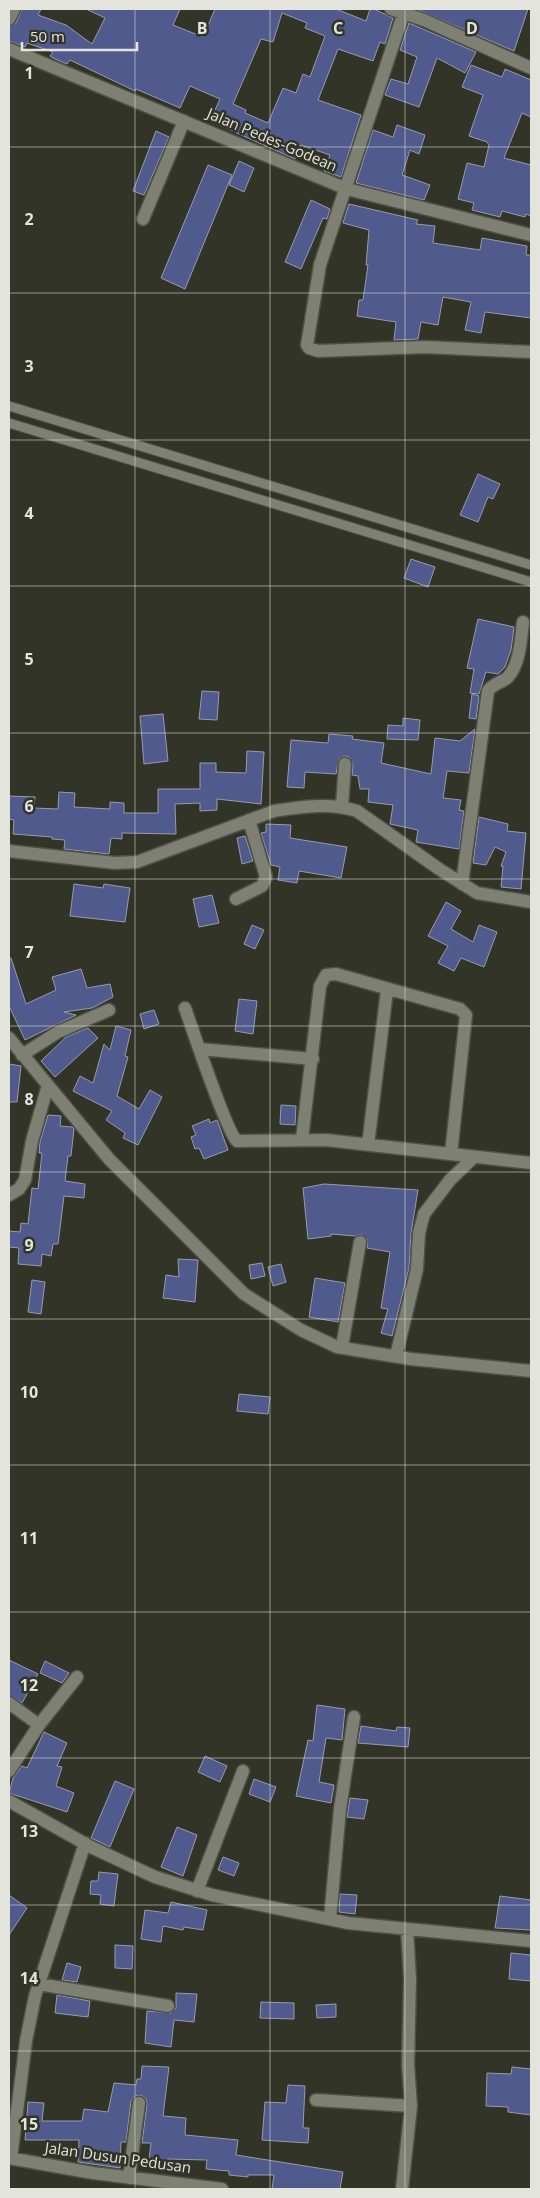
<svg xmlns="http://www.w3.org/2000/svg" width="540" height="2198" font-family="'Open Sans',sans-serif">
<style>
.building{fill:#505a8c;stroke:#989caa;fill-rule:evenodd}
.lines{fill:none;stroke-linecap:round;stroke-linejoin:round}
.service-casing{stroke:#4e5045;stroke-width:11}
.minor-casing{stroke:#4e5045;stroke-width:15}
.tertiary-casing{stroke:#4e5045;stroke-width:15}
.service{stroke:#7d8072;stroke-width:9}
.minor{stroke:#7d8072;stroke-width:12}
.tertiary{stroke:#7d8072;stroke-width:12}
.grid{fill:none;stroke:#e3e5dd;stroke-width:1;stroke-opacity:0.55}
.labels{text-anchor:middle;stroke-width:5;stroke-linejoin:round;paint-order:stroke}
.street-label{font-size:15px;fill:#e3e5dd;stroke:#323428}
.grid-label{font-size:16px;text-anchor:middle;font-weight:bold;fill:#e3e5dd;stroke:#323428;stroke-width:5;stroke-linejoin:round;paint-order:stroke}
</style>
<rect width="100%" height="100%" fill="#323428"/>
<path class="building" d="M22,9H41L38,15L66,25L92,44L105,18L86,9H180L173,25L203,37L215,9H336L366,21L370,9H374L393,18L385,44L380,42L373,61L338,49L318,100L361,115L341,177L324,171L330,155L301,145L295,159L210,121L220,99L190,86L180,108L136,89L135,91L70,60L67,64L55,59L50,56L53,52L27,43L25,47L9,41V27L16,23ZM282,13L307,23L305,28L325,36L310,77L303,74L296,93L283,88L268,123L245,113L246,110L233,104L261,39L273,42Z
M416,9H528L514,51Z
M409,23L476,52L465,73L437,58L419,107L385,95L391,79L408,84L417,57L400,50Z
M471,65L502,77L505,69L531,80V117L522,113L504,158L531,165V216L526,214L525,217L502,211L500,217L472,210L474,203L458,199L467,163L484,167L489,145L487,142L469,136L483,95L462,87Z
M397,125L425,135L419,154L410,150L402,175L430,185L424,200L356,183L373,130L393,137Z
M156,131L169,137L144,195L133,191Z
M239,161L254,168L244,192L229,185Z
M208,165L232,175L185,289L161,278Z
M311,200L330,209L327,219L323,218L301,269L285,262Z
M349,204L418,220L416,224L435,226L433,243L480,250L482,238L527,246L526,255H531V318L485,312L481,333L465,330L471,302L443,297L438,325L421,322L418,339L394,340L396,322L357,316L359,300H363L368,265H366L369,230L343,223Z
M478,474L500,484L493,499L488,497L478,522L460,515Z
M411,559L435,567L428,587L404,578Z
M478,619L514,627L511,650L505,667L498,674L486,672L479,694L470,693L474,669L467,668Z
M202,691L219,692L217,720L199,719Z
M472,694L479,696L476,719L469,718Z
M163,714L168,761L144,764L140,716Z
M403,718L420,720L418,740L387,739L388,725L403,726Z
M475,729L469,773L447,771L445,785L443,798L461,800L459,810L464,811L459,849L416,842L418,830L390,824L393,805L368,802L369,789H360L358,776L352,775L353,764L349,757L345,756L339,759L336,774L305,772L304,788L287,787L291,740L328,743L329,734L353,736L352,739L384,743L381,763L431,774L435,738L460,741Z
M247,751L264,752L261,804L217,799V810L200,811V803L175,804L176,834L122,833V839L111,838L109,854L64,849L65,840L52,839V837L13,834L14,820L9,819V796L35,797L34,808L58,809L59,792L75,793L74,807L110,809V802L124,803V813H158V789H200V763H216V772L246,773Z
M479,817L508,824L507,831L526,833L521,889L501,887L503,866H501L506,852L495,847L486,865L473,863Z
M266,824L291,825L290,838L347,847L341,878L299,871L297,883L278,880L280,867L271,865L261,833L266,832Z
M245,836L253,861L242,864L237,838Z
M74,884L103,888L104,884L130,888L125,922L70,916Z
M212,895L219,923L199,927L193,899Z
M446,902L461,911L451,929L473,942L479,925L497,932L484,967L461,958L454,971L438,963L448,946L428,936Z
M252,925L264,930L255,949L244,944Z
M9,958H11L26,1004L56,990L52,977L81,969L87,988L110,984L113,997L92,1008L64,1012L76,1015L25,1040L9,1006Z
M239,999L257,1001L253,1034L235,1031Z
M154,1010L159,1024L144,1029L140,1014Z
M116,1026L131,1030L125,1056L128,1057L117,1096L139,1109L150,1090L162,1097L138,1145L123,1138L125,1133L106,1120L112,1111L73,1091L80,1076L93,1083L104,1044L110,1050Z
M88,1028L98,1038L55,1077L41,1061L66,1037Z
M9,1064L21,1066L17,1102H9Z
M281,1105L296,1106L295,1125L280,1124Z
M48,1115L61,1116L60,1126L72,1127L74,1129L71,1156H68L65,1181L85,1184L84,1198L64,1196L58,1244H53L51,1256L42,1254L41,1266L18,1264L19,1248L9,1247V1231L20,1232L21,1223L28,1224L32,1188L38,1189L42,1153H39L40,1142Z
M209,1119L210,1123L217,1120L228,1150L204,1159L199,1148L195,1149L191,1137L196,1135L192,1126Z
M324,1184L418,1190L411,1233L409,1268L392,1336L381,1333L388,1309L381,1308L390,1252L367,1248V1239L361,1234L355,1236L331,1234V1236L308,1239L303,1188Z
M178,1259L198,1260L195,1302L163,1298L166,1275L179,1277Z
M262,1263L265,1276L251,1279L249,1265Z
M281,1264L286,1282L273,1286L268,1267Z
M315,1278L345,1283L338,1322L309,1317Z
M32,1280L45,1282L41,1314L28,1312Z
M239,1394L270,1397L268,1414L237,1411Z
M9,1660L38,1674L22,1703L9,1695Z
M45,1661L69,1673L62,1683L40,1673Z
M317,1705L345,1709L342,1740L326,1738L319,1782L334,1785L331,1803L296,1796L308,1740L313,1741Z
M361,1726L396,1731L397,1727L410,1728L408,1747L358,1743Z
M44,1732L67,1743L57,1766L62,1767L56,1786L74,1793L67,1812L9,1793L13,1778L22,1766L27,1768Z
M205,1756L227,1766L220,1782L198,1772Z
M254,1779L276,1787L270,1802L249,1794Z
M115,1781L134,1789L110,1847L91,1838Z
M350,1798L368,1800L364,1819L347,1817Z
M177,1827L197,1835L183,1876L161,1867Z
M223,1857L239,1863L234,1876L218,1870Z
M99,1872L118,1874L114,1906L100,1904L101,1895L90,1894L91,1881H98Z
M340,1894L357,1895L355,1914L339,1912Z
M9,1895L27,1908L9,1935Z
M500,1896L531,1900V1930L495,1928Z
M171,1902L207,1910L203,1930L184,1927L183,1930L163,1926L161,1942L141,1939L145,1910L168,1913Z
M115,1945L133,1946L132,1969L115,1968Z
M511,1953L531,1955V1981L509,1979Z
M67,1963L81,1967L77,1982L62,1980Z
M176,1993L197,1994L194,2022L174,2020L171,2047L145,2043L147,2011L171,2013L176,2008Z
M57,1995L90,2001L88,2017L55,2013Z
M261,2002L294,2003V2019L260,2018Z
M336,2004V2017L317,2018L316,2005Z
M142,2066L169,2067L163,2116L186,2118L185,2135L238,2140L236,2155L343,2172L340,2189H272L274,2175H248V2177L229,2175V2171L206,2169L207,2160L168,2159L167,2168L148,2167L151,2143H142L147,2104L146,2099L141,2095L135,2096L131,2101L126,2142H121L120,2168L78,2162L79,2140H25L28,2102L44,2103L42,2121H82L84,2109L108,2112L114,2083L136,2085L137,2079H141Z
M512,2067L531,2069V2115L508,2112V2107L486,2106L487,2073L511,2074Z
M288,2085L305,2086L303,2128H309L308,2143L262,2140L265,2102L286,2103Z"/>
<g class="lines">
<g class="service-casing">
<path id="service" d="M9,406L531,565
M9,423L531,582"/>
</g>
<g class="minor-casing">
<path id="minor" d="M391,9L424,20L531,68
M405,9L320,265L307,345L309,348L318,351L425,347L531,352
M9,19L14,9
M143,219L184,121
M342,806L345,764
M9,851L115,863L137,862L274,811C301,807 330,802 357,811L439,869L477,893L531,902
M462,884L488,691C493,683 502,683 508,677C520,664 521,639 523,622
M236,899L262,886L266,877L249,820
M185,1008C192,1028 227,1133 237,1141L326,1140L531,1163
M9,1038L109,1159L244,1294L301,1330L337,1347L411,1359L531,1371
M200,1049L313,1059
M22,1055L58,1032L109,1010
M302,1139L320,986L326,975L336,974L460,1009L466,1015L451,1154
M368,1145L387,990
M9,1195L19,1189L25,1180L32,1141L48,1085
M342,1347L360,1242
M396,1356L417,1269L419,1233L424,1214L450,1180L474,1157
M9,1703L39,1725
M9,1771L39,1725L77,1677
M9,1801L91,1847L155,1877L212,1895L348,1923L531,1941
M197,1891L243,1771
M330,1919L340,1809L354,1717
M39,1984L168,2006
M316,2100L411,2106
M9,2158L93,2173L222,2189
M11,2158L26,2041L35,1996L85,1843
M129,2178L139,2103
M402,2189L411,2106L408,2065L410,1979L407,1929"/>
</g>
<g class="tertiary-casing">
<path id="tertiary" d="M9,49L347,189L531,235"/>
</g>
<use href="#service" class="service"/>
<use href="#minor" class="minor"/>
<use href="#tertiary" class="tertiary"/>
</g>
<path class="grid" d="M135,9V2189M270,9V2189M405,9V2189M9,147H531M9,293H531M9,440H531M9,586H531M9,733H531M9,879H531M9,1026H531M9,1172H531M9,1319H531M9,1465H531M9,1612H531M9,1758H531M9,1905H531M9,2051H531"/>
<g class="labels">
<g class="street-label">
<text transform="translate(272 140) rotate(23)" y="5">Jalan Pedes-Godean</text>
<text transform="translate(118 2158) rotate(8)" y="5">Jalan Dusun Pedusan</text>
</g>
</g>
<g class="grid-label">
<text x="202" y="34">B</text>
<text x="338" y="34">C</text>
<text x="472" y="34">D</text>
<text x="29" y="79">1</text>
<text x="29" y="225">2</text>
<text x="29" y="372">3</text>
<text x="29" y="519">4</text>
<text x="29" y="665">5</text>
<text x="29" y="812">6</text>
<text x="29" y="958">7</text>
<text x="29" y="1105">8</text>
<text x="29" y="1251">9</text>
<text x="29" y="1398">10</text>
<text x="29" y="1544">11</text>
<text x="29" y="1691">12</text>
<text x="29" y="1837">13</text>
<text x="29" y="1984">14</text>
<text x="29" y="2130">15</text>
</g>
<rect width="540" height="2198" fill="none" stroke="#e3e5dd" stroke-width="20"/>
<path d="M22 42v8h115v-8" fill="none" stroke="#e3e5dd" stroke-width="2.5"/>
<text x="30" y="42" font-size="15" fill="#e3e5dd" stroke="#323428" stroke-width="4" paint-order="stroke">50 m</text>
</svg>
